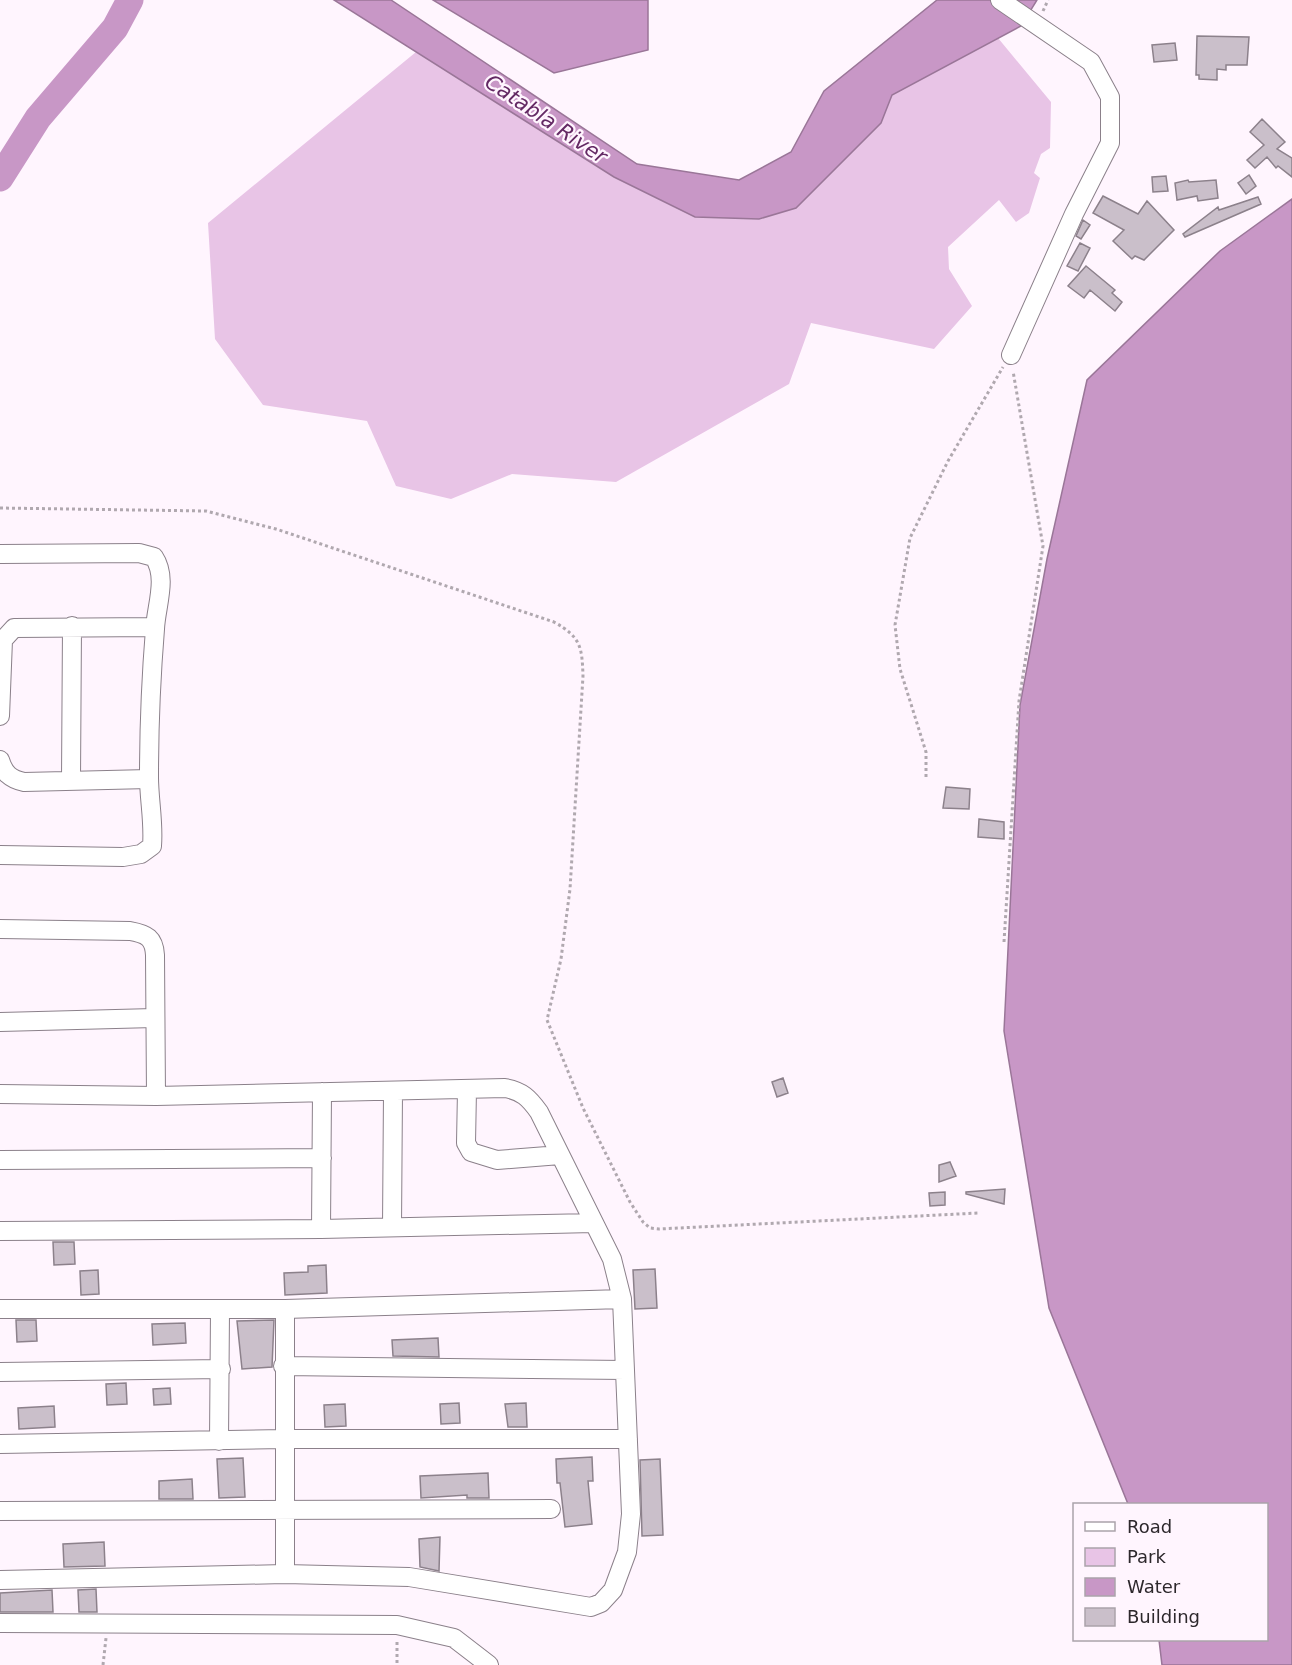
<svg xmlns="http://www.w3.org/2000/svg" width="1292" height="1665" font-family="'DejaVu Sans',sans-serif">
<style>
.green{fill:#e8c4e6}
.water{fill:#c897c6;stroke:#9a7698;stroke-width:1.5}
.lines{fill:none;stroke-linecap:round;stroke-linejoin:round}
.river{stroke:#c897c6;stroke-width:27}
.building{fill:#cabfca;stroke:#8c818b;stroke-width:1.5}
.street-casing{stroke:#8b808a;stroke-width:20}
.path{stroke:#b0a8af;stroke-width:3;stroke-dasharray:3 3;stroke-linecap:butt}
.street{stroke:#fff;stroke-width:18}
.labels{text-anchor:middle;stroke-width:4.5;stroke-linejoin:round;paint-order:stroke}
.water-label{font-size:21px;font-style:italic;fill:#642964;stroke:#fff5fe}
</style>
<rect width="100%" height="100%" fill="#fff5fe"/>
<path class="green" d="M991,9L1021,26L998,38L1051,102L1050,148L1041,154L1034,173L1040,178L1029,213L1016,222L999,200L948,247L949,269L972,306L934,349L811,323L789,384L616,482L512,474L451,499L396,486L367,421L263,405L215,339L208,223L416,52L614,177L695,217L759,219L796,208L880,123L867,92Z"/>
<path class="water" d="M334,0H391L637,164L739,180L791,152L824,91L937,0H1037L1021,26L892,95L881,123L796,208L759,219L695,217L614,177Z
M433,0H648V50L554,73Z
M1292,199V1665H1162L1159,1640H1266V1504H1128L1049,1308L1004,1031L1020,705L1047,559L1087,380L1220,251Z"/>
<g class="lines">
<path class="river" d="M0,178L38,118L115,28L130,0"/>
</g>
<path class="building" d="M1197,36L1249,37L1247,65H1226V70L1217,69V80L1199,79V75H1196Z
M1175,43L1177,60L1154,62L1152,45Z
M1262,119L1285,142L1277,149L1292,158V177L1278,166L1276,168L1267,157L1255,168L1247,160L1264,145L1250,132Z
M1249,175L1256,186L1246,194L1238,183Z
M1166,176L1168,191L1153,192L1152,177Z
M1188,180L1189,182L1216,180L1218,198L1198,201L1197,196L1177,200L1175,183Z
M1103,196L1138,214L1147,201L1174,230L1144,260L1135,256L1132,259L1113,241L1124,230L1093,213Z
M1258,197L1261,204L1185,237L1183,234L1218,207L1219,210Z
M1083,220L1090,225L1081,239L1076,236Z
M1080,243L1090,248L1078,271L1067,266Z
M1086,266L1115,290L1112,293L1122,302L1115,311L1090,290L1084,298L1068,286Z
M946,787L970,789L969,809L943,808Z
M979,819L1004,822V839L978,837Z
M783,1078L788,1093L777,1097L772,1082Z
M950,1162L956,1176L939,1182V1165Z
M1005,1189L1004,1204L966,1194V1192Z
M945,1192V1205L930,1206L929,1193Z
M53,1242H74L75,1264L54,1265Z
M326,1265L327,1293L285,1295L284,1273L308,1272V1266Z
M655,1269L657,1308L635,1309L633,1270Z
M98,1270L99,1294L81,1295L80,1271Z
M16,1320H36L37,1341L17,1342Z
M274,1320L272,1367L242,1369L237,1321Z
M185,1323L186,1343L153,1345L152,1324Z
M438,1338L439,1357L393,1356L392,1340Z
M126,1383L127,1404L107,1405L106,1384Z
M170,1388L171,1404L154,1405L153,1389Z
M459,1403L460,1423L441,1424L440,1404Z
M526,1403L527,1427H508L505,1404Z
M345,1404L346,1426L325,1427L324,1405Z
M54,1406L55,1427L19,1429L18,1408Z
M592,1457L593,1481H588L592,1524L565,1527L560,1483H557L556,1459Z
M243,1458L245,1497L219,1498L217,1459Z
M660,1459L663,1535L642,1536L640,1460Z
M488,1473L489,1498H467V1495L421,1498L420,1476Z
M192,1479L193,1499H159V1481Z
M440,1537L439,1571L420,1567L419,1539Z
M104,1542L105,1566L64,1567L63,1544Z
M96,1589L97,1612H79L78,1590Z
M52,1590L53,1612H0V1593Z"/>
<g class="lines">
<g class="street-casing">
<path id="street" d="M1000,0L1091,62L1110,97V143L1074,214L1011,355
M0,554L139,553L154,557C168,578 156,606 155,629C151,678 149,728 149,777C149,800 154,822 152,846L141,854L123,857L0,855
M0,716L3,640L14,628L155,627
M0,760C4,773 10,779 24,782L149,779
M71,780L72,626
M0,929L130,931C147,934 154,938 155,955L156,1096
M0,1022L154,1018
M467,1090L466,1143L471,1152L497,1160L560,1155
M0,1094L156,1096L505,1088C522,1091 529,1098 539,1112L612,1259L622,1299L631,1514L627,1552L613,1590L601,1603L591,1607L409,1577L285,1574L0,1580
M0,1160L322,1158
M392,1227L393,1092
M321,1229L322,1092
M0,1231L321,1229L593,1223
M0,1309H285L622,1299
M285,1309V1574
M283,1366L625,1370
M0,1372L221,1369
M219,1441L220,1310
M0,1444L284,1439H628
M0,1511L551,1509
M0,1623L397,1625L454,1638L489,1665"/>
</g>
<path class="path" d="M1043,11L1048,0
M0,508L206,511L276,529L554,622C581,637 582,647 583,676L570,889L561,959L547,1020L583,1108L630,1202L643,1222L650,1228L659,1229L978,1213
M926,777V752L900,669L895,625L910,538L948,461L1003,367
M1004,942L1019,701L1043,546L1013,371
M397,1642V1665
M103,1665L106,1638"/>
<use href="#street" class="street"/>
</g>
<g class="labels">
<g class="water-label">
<text transform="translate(546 119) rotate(34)" y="7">Catabla River</text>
</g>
</g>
<rect x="1073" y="1503" width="195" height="138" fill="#fff5fe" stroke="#aba3aa" stroke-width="1.5"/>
<rect x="1085" y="1522" width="30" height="9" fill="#ffffff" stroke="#aba3aa" stroke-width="1.5"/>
<text x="1127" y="1533" font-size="18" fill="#2d282c">Road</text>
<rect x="1085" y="1548" width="30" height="18" fill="#e8c4e6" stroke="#aba3aa" stroke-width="1.5"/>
<text x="1127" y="1563" font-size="18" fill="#2d282c">Park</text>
<rect x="1085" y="1578" width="30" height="18" fill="#c897c6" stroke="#aba3aa" stroke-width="1.5"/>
<text x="1127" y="1593" font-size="18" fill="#2d282c">Water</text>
<rect x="1085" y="1608" width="30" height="18" fill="#cabfca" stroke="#aba3aa" stroke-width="1.5"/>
<text x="1127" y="1623" font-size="18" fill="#2d282c">Building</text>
</svg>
